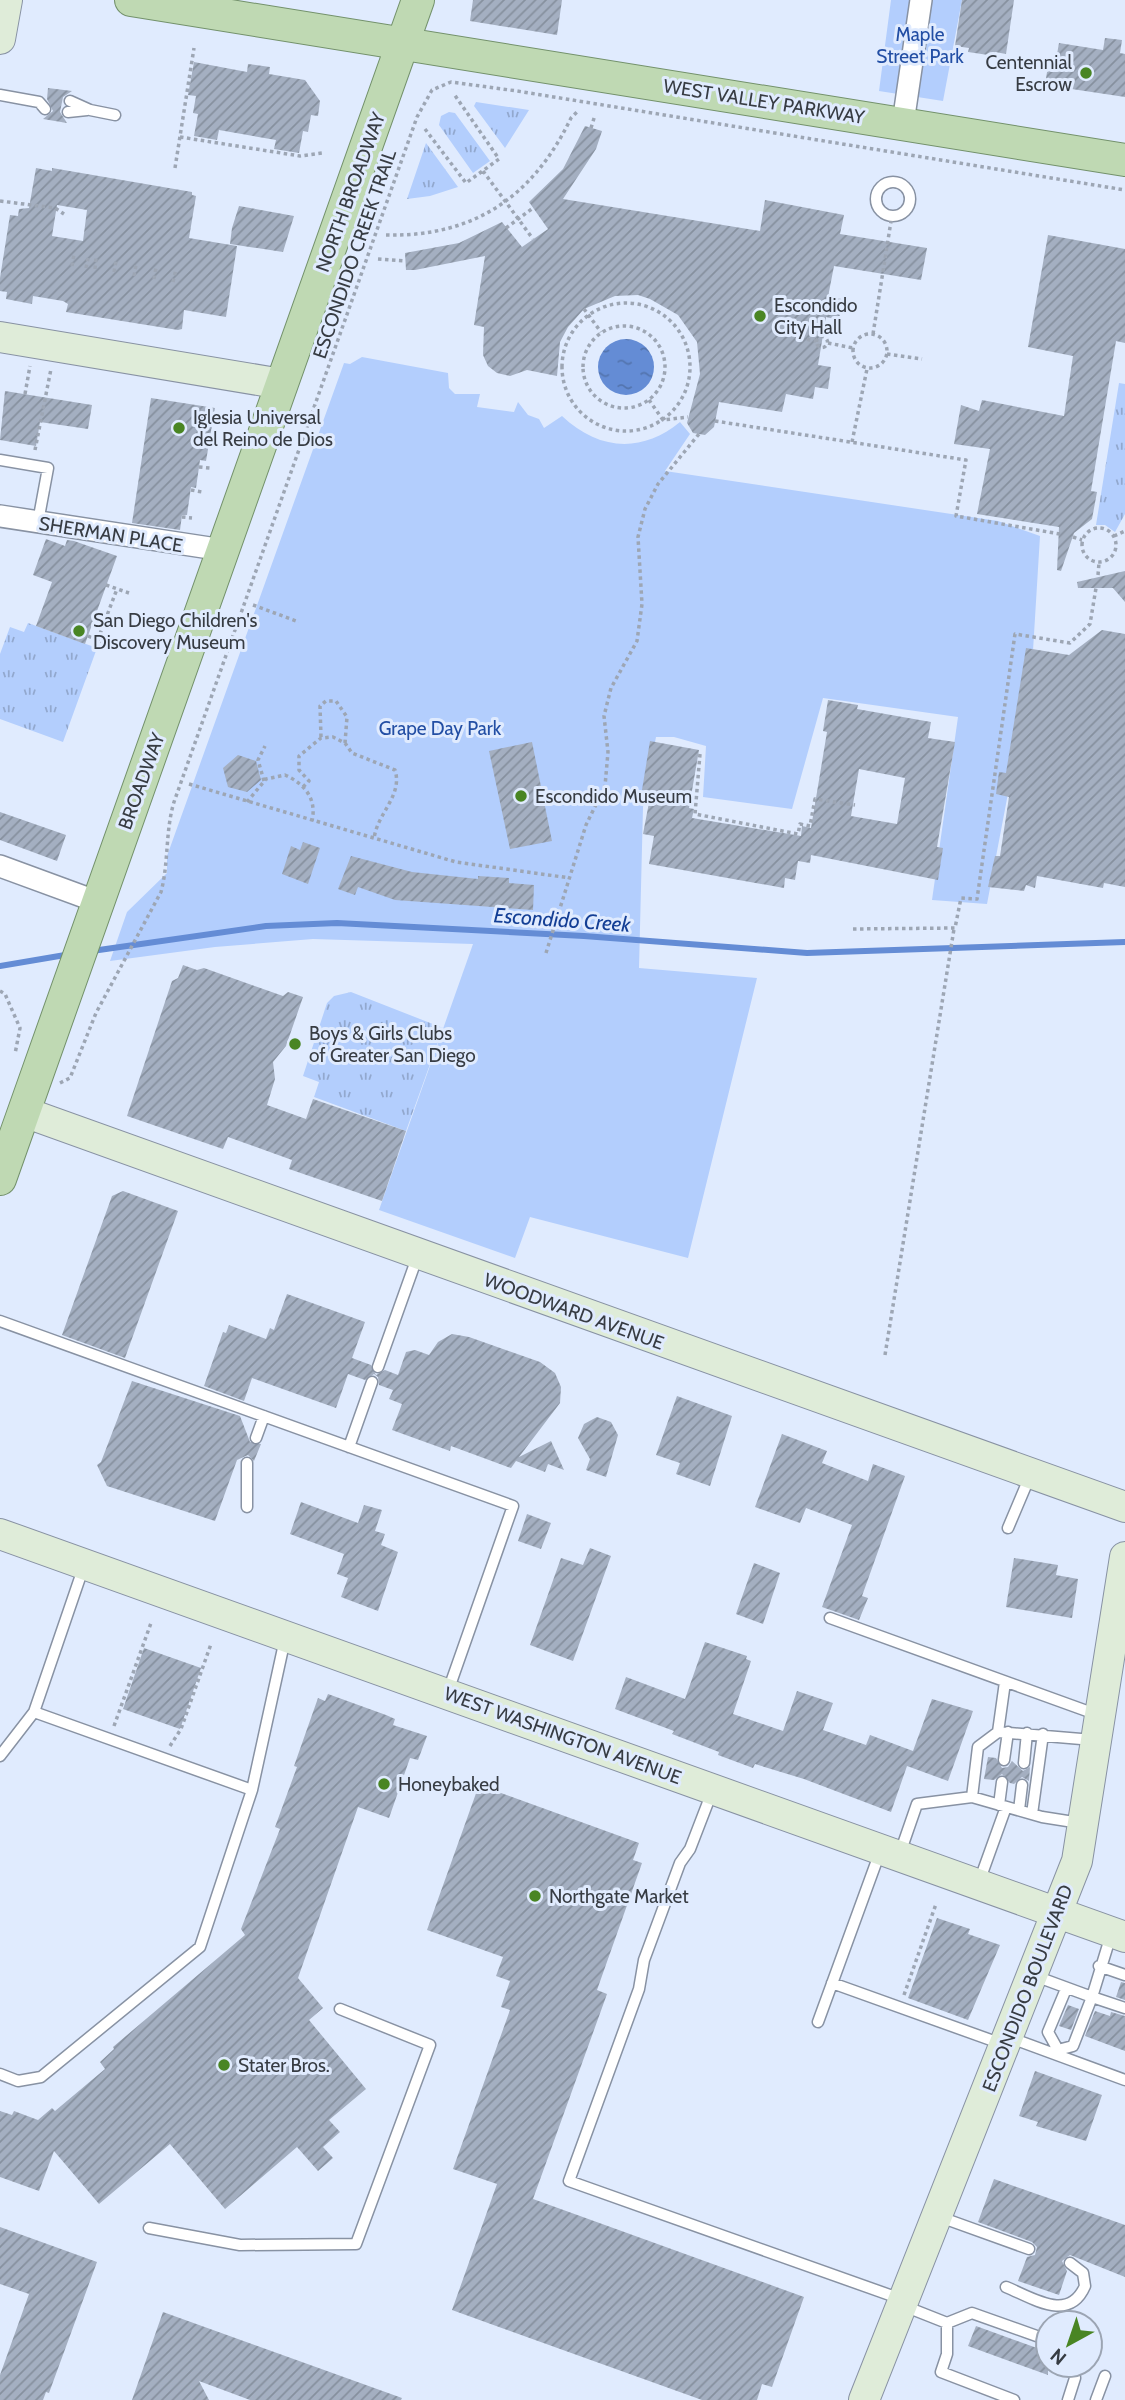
<svg xmlns="http://www.w3.org/2000/svg" width="1125" height="2400" font-family="Cabin,sans-serif">
<style>
.grass{fill:url(#grass-tufts)}
.park{fill:#b3cefd}
.water{fill:url(#water-ripples)}
.lines{fill:none;stroke-linecap:round;stroke-linejoin:round}
.stream{stroke:#648cd5;stroke-width:6}
.building{fill:url(#building-hatch);fill-rule:evenodd}
.lane-casing{stroke:#8892a3;stroke-width:13}
.street-casing{stroke:#8892a3;stroke-width:24}
.secondary-casing{stroke:#8892a3;stroke-width:32}
.primary-casing{stroke:#73916b;stroke-width:34}
.path{stroke:#9da6b4;stroke-width:3.5;stroke-dasharray:3.5 3.5;stroke-linecap:butt}
.lane{stroke:#fff;stroke-width:10}
.street{stroke:#fff;stroke-width:21}
.secondary{stroke:#dfecd9;stroke-width:30}
.primary{stroke:#bfd9b3;stroke-width:32}
.poi-dot{fill:#498523;stroke:#e0ebfe;stroke-width:2.5}
.labels{text-anchor:middle;stroke-width:6;stroke-linejoin:round;paint-order:stroke}
.park-label{font-size:19px;fill:#224ea4;stroke:#e0ebfe}
.poi-label{font-size:19px;fill:#373c43;stroke:#e0ebfe;text-anchor:start}
.street-label{font-size:19px;fill:#373c43;stroke:#e0ebfe}
.water-label{font-size:21px;font-style:italic;fill:#143f95;stroke:#e0ebfe}
</style>
<defs>
<pattern id="grass-tufts" width="24" height="20" patternUnits="userSpaceOnUse" patternTransform="scale(1.75)"><rect width="24" height="20" fill="#b3cefd"/><path d="M3 7l-1-3M5 7V3M7 7l1-3M15 17l-1-3M17 17v-4M19 17l1-3" fill="none" stroke="#92a8ce"/></pattern>
<pattern id="water-ripples" width="26" height="14" patternUnits="userSpaceOnUse" patternTransform="scale(1.75)"><rect width="26" height="14" fill="#648cd5"/><path d="M2 4q2-2 4 0t4 0M15 11q2-2 4 0t4 0" fill="none" stroke="#5374ae"/></pattern>
<pattern id="building-hatch" width="6" height="6" patternUnits="userSpaceOnUse" patternTransform="scale(1.75)"><rect width="6" height="6" fill="#a4afc1"/><path d="M-1 1l2-2M0 6l6-6M5 7l2-2" fill="none" stroke="#86909e"/></pattern>
</defs>
<rect width="100%" height="100%" fill="#e0ebfe"/>
<path class="grass" d="M476,102L529,110L505,148L474,106Z
M449,112L455,113L490,161L473,173L439,125L441,116Z
M426,143L458,187L430,196L407,199Z
M1119,383L1125,384V514L1115,532L1105,525H1096Z
M28,623L97,648L63,742L0,719V654L10,627L24,632Z
M351,992L443,1028L406,1131L314,1097L319,1082L303,1076L327,1003L334,996Z"/>
<path class="park" d="M891,0H962L943,101L879,91Z
M362,357L448,373L449,388L455,394H480L477,407L514,412L518,402L528,415L539,419L544,428L562,416C598,450 641,454 680,422L690,434L665,471L998,521L1040,536L1032,667L987,904L932,900L958,717L823,698L792,809L703,797L706,746L674,737H656L643,807L639,968L757,978L688,1258L530,1217L515,1258L379,1210L473,944L313,939L215,947L110,961L127,912L167,873V856L344,363L350,364Z"/>
<path class="water" d="M598 367a28 28 0 1 1 56 0a28 28 0 1 1-56 0Z"/>
<g class="lines">
<path class="stream" d="M92,951L266,926L337,923L584,936L807,953L1125,942
M0,966L71,954"/>
</g>
<path class="building" d="M473,0H562L557,35L470,21Z
M962,0H1014L1006,54L995,52V56L968,52L969,48L955,46Z
M1105,38L1122,40L1120,53L1125,54V97L1045,85L1049,59L1056,60L1059,43L1103,50Z
M194,62L247,72L248,64L270,67L269,74L305,80L320,101L318,116L311,115L308,132L303,131L299,153L274,149L276,140L219,130L217,140L194,136L198,114L193,113L196,96L188,95Z
M48,88L72,91L63,97L60,112L67,123L43,119L53,111L47,99Z
M585,126L602,131L596,149L563,199L760,231L765,200L844,215L840,234L927,248L921,280L834,266L828,297L842,299L839,320L826,317L818,365L831,367L828,389L815,387L813,399L786,394L782,412L719,402L714,427L705,435L693,433L687,423L700,374L697,342L678,315L650,299L638,295L615,296L584,309L568,327L560,342L557,376L527,370L510,376L497,373L488,366L483,355L484,327L474,325L485,256L415,270H406L405,253L459,243L502,222L522,247L548,229L529,202L563,169Z
M36,168L52,171V168L192,192V195L196,196L189,238L237,246L226,317L184,310L182,329L178,330L66,312L68,304L63,301L33,296L32,304L6,299L7,292L0,291V278L10,215L18,216L19,209L29,208ZM57,205L87,210L83,241L52,236Z
M239,206L294,216L283,252L230,244L232,228Z
M1048,235L1125,249V343L1116,341L1091,491L1097,492L1092,519L1074,533L1061,571L1057,570L1059,527L977,514L990,449L954,444L961,405L979,411L982,400L1064,416L1073,356L1028,347Z
M5,391L92,405L88,429L40,422L36,446L0,440Z
M151,398L215,408L206,461L200,460L196,488L191,487L187,515H182L180,530L132,523Z
M46,539L65,546L67,540L74,541L117,556L85,644L36,626L52,582L33,575Z
M1125,571V602L1113,588H1078L1077,582Z
M1102,630L1125,634V887L1104,883L1103,888L1037,876L1035,888L1026,885L1024,891L988,887L995,856H1000L1009,797L996,794L999,772L1006,773L1026,648L1069,655Z
M828,700L858,705L857,709L931,722L928,738L955,742L937,847L943,848L938,880L811,855L810,863L798,861L795,880L785,878L784,888L649,864L654,836L643,834L651,792L642,790L650,741L699,750L689,808L694,809L692,818L801,836L802,826L811,828L827,732L823,731ZM859,769L905,778L897,824L851,816Z
M532,742L552,841L510,849L489,751Z
M238,755L256,761L261,780L247,792L228,787L223,768Z
M0,812L66,835L57,861L0,840Z
M303,842L320,848L308,884L282,874L291,846L300,850Z
M351,856L412,872L478,879V876L509,878V883L534,885L533,910L395,900L358,887L355,895L338,889Z
M183,965L197,970L204,968L283,996L288,992L303,997L286,1046L273,1062L275,1079L267,1105L306,1119L313,1099L406,1131L382,1201L289,1169L292,1160L228,1137L223,1149L127,1116L172,981L178,978Z
M123,1191L178,1211L125,1358L62,1335L112,1196Z
M287,1294L365,1322L352,1358L371,1365L376,1375L385,1370L398,1375L406,1352L415,1350L429,1355L438,1342L452,1334L469,1337L540,1362L555,1373L561,1387L560,1403L519,1457L551,1441L564,1470L548,1464L545,1472L516,1461L511,1468L451,1446L450,1451L392,1430L402,1404L389,1399L393,1390L379,1385L378,1377L374,1374L365,1380L348,1374L336,1408L252,1378L244,1401L204,1386L223,1332L226,1333L229,1325L266,1339L270,1328L274,1330Z
M132,1381L240,1416L250,1442L261,1444L254,1461L248,1455L237,1460L215,1521L107,1486L97,1465L101,1462Z
M677,1396L732,1416L710,1486L676,1474L680,1463L656,1455Z
M597,1417L611,1422L618,1435L606,1477L586,1470L590,1459L578,1438L584,1424Z
M782,1434L827,1451L822,1463L868,1481L873,1464L905,1476L862,1596L868,1598L859,1620L822,1607L852,1525L806,1508L800,1523L755,1507Z
M301,1502L358,1523L364,1505L382,1510L375,1531L385,1534L381,1545L398,1552L378,1611L341,1597L348,1578L337,1574L344,1554L290,1534Z
M527,1514L551,1523L541,1549L518,1541Z
M590,1548L611,1556L573,1661L530,1645L561,1558L583,1565Z
M1014,1558L1058,1565L1056,1575L1078,1579L1072,1618L1006,1607Z
M754,1563L780,1573L763,1624L736,1614Z
M705,1642L747,1656L746,1659L751,1661L733,1714L783,1731L797,1691L833,1703L823,1730L866,1745L870,1735L913,1751L932,1699L973,1711L948,1781L907,1766L891,1812L804,1779L755,1764L753,1768L718,1755L719,1752L672,1734L674,1731L615,1709L626,1677L685,1699Z
M144,1648L201,1668L180,1729L123,1709Z
M328,1694L386,1715L395,1719L393,1725L427,1736L418,1760L410,1758L389,1818L358,1807L298,1978L323,2008L309,2020L366,2089L329,2120L340,2132L323,2147L333,2158L318,2171L297,2147L225,2209L170,2144L99,2204L54,2151L39,2191L0,2177V2111L12,2115L14,2111L38,2120L52,2108L55,2111L105,2069L100,2062L114,2049L113,2047L245,1935L241,1929L280,1829L275,1827L297,1767L294,1766L318,1698L325,1701Z
M988,1757L996,1758L1002,1768L1008,1767L1012,1761L1023,1771L1030,1767L1029,1781L1022,1777L1014,1784L1010,1783L1002,1774L994,1780L984,1779Z
M479,1785L639,1843L633,1860L642,1863L597,1990L607,1994L533,2199L804,2297L772,2387L762,2384L757,2400H702L452,2310L497,2184L453,2169L510,2010L501,2007L510,1981L496,1976L503,1957L427,1930Z
M937,1918L970,1929L968,1934L1000,1945L968,2020L908,1998Z
M1121,1982L1125,1983V2000L1116,1997Z
M1068,2005L1079,2009L1071,2030L1059,2026Z
M1095,2011L1110,2016L1111,2012L1125,2016V2051L1085,2036Z
M1035,2071L1102,2095L1086,2141L1036,2126L1038,2122L1019,2116Z
M994,2179L1125,2225V2277L1070,2255L1062,2261L1067,2271L1059,2295L1018,2281L1027,2257L1035,2255L1037,2247L1032,2242L978,2222Z
M0,2227L97,2262L49,2393L46,2392L43,2400H0V2375L29,2294L0,2284Z
M163,2312L402,2398L401,2400H250L199,2381L209,2400H132Z
M976,2326L1048,2352V2375L968,2346Z"/>
<g class="lines">
<g class="lane-casing">
<path id="lane" d="M0,95L39,102L45,109
M70,101L90,110L115,115
M68,112L87,110
M876 199a17 17 0 1 1 34 0a17 17 0 1 1-34 0Z
M0,460L48,468L38,522
M0,1321L513,1506L448,1691
M378,1367L418,1255
M256,1438L264,1416
M349,1447L372,1382
M247,1463V1507
M1008,1528L1030,1476
M830,1618L1098,1715
M34,1712L84,1566
M998,1732L1093,1740
M0,1756L34,1712L252,1790
M1004,1760L1008,1732
M1024,1763L1027,1733
M712,1792L690,1849L680,1863L644,1960L639,1989L569,2181L901,2299
M972,1797L1042,1817L1080,1823
M999,1805L1002,1782
M1019,1810L1022,1785
M1032,1814L1043,1734
M900,1853L917,1804L972,1797L978,1747L998,1732L1005,1682
M979,1882L1006,1807
M1111,1935L1092,1997L1125,2008
M1099,1966L1125,1975
M1035,1976L1092,1997L1073,2046L1058,2050L1048,2032L1066,1989
M832,1983L1002,2044
M818,2022L880,1852
M1011,2038L1125,2080
M0,2074L18,2081L41,2077L200,1947L252,1790L285,1639
M940,2217L1029,2249
M149,2228L240,2245L356,2244L430,2045L340,2009
M1006,2287C1033,2298 1069,2323 1085,2286L1083,2273L1070,2263
M904,2306L947,2323
M947,2323V2354L941,2372L1014,2400
M947,2323L972,2313L1048,2340
M1068,2400L1075,2378L1073,2365
M1096,2400L1105,2376"/>
</g>
<g class="street-casing">
<path id="street" d="M903,123L921,0
M0,516L223,550
M0,866L98,902"/>
</g>
<g class="secondary-casing">
<path id="secondary" d="M0,39L7,0
M0,337L282,384
M24,1112L1125,1507
M0,1534L1125,1937
M864,2400L1077,1861L1125,1557"/>
</g>
<g class="primary-casing">
<path id="primary" d="M131,0L1125,160
M0,1179L418,0"/>
</g>
<path class="path" d="M591,128L595,115
M425,129L466,183L499,159L454,94
M180,137L300,156L322,153
M175,168L194,48
M483,171L533,239
M0,201L55,208L64,214
M506,228L533,208
M386,235C474,237 533,197 571,118L577,112
M378,259L405,261
M72,266L74,254
M86,268L88,258
M95,269L96,258
M114,272L116,261
M134,276L136,265
M154,279L156,268
M173,282L176,269
M562 367a64 64 0 1 1 128 0a64 64 0 1 1-128 0Z
M584,309L601,332
M583 367a41 41 0 1 1 82 0a41 41 0 1 1-82 0Z
M853 351a17 17 0 1 1 34 0a17 17 0 1 1-34 0Z
M873,334L892,215
M816.5 342a5.5 5.5 0 1 1 11 0a5.5 5.5 0 1 1-11 0Z
M800,338L816,341
M828,343L853,348
M887,354L922,359
M25,394L30,366
M649,400L663,420L688,417
M715,421L966,460L956,516L1060,534
M852,442L867,369
M35,450L51,369
M199,467L210,468
M191,490L202,492
M182,517L192,518
M1082 545a17 17 0 1 1 34 0a17 17 0 1 1-34 0Z
M1114,536L1125,531
M1073,537L1082,540
M1098,575L1099,563
M106,585L129,593
M253,605L299,622
M88,636L110,645
M95,647L117,589
M321,737L320,706L326,701H336L347,717L345,743
M700,754L695,814L798,834L800,824L810,826L815,799L855,805
M264,781L258,760L265,746
M189,784L456,862L570,878
M303,787L309,781L299,770V756L321,738L333,737L345,743L352,753L395,770C403,796 377,813 374,839
M247,802L266,779L285,775C305,784 317,799 312,821
M853,929L955,928L961,898L977,899L1015,634L1070,643L1090,624L1096,588
M546,953L586,825L605,786L608,752L604,716L611,688L637,641L642,604L638,537L645,509L658,484L699,434
M0,991L5,994L20,1028L15,1054
M60,1083L70,1078L96,1013L161,892C169,862 165,832 174,802L417,117L432,90L451,82L517,91L1125,190
M885,1355L954,929
M114,1726L151,1623
M170,1746L181,1729L211,1644
M904,1995L936,1904"/>
<use href="#lane" class="lane"/>
<use href="#street" class="street"/>
<use href="#secondary" class="secondary"/>
<use href="#primary" class="primary"/>
</g>
<g class="poi-dot">
<circle cx="1086" cy="73" r="7"/>
<circle cx="760" cy="316" r="7"/>
<circle cx="179" cy="428" r="7"/>
<circle cx="79" cy="631" r="7"/>
<circle cx="521" cy="796" r="7"/>
<circle cx="295" cy="1044" r="7"/>
<circle cx="384" cy="1784" r="7"/>
<circle cx="535" cy="1896" r="7"/>
<circle cx="224" cy="2065" r="7"/>
</g>
<g class="labels">
<g class="park-label">
<text x="920" y="41">Maple<tspan x="920" dy="22">Street Park</tspan></text>
<text x="440" y="735">Grape Day Park</text>
</g>
<g class="poi-label">
<text x="1072" y="69" text-anchor="end">Centennial<tspan x="1072" dy="22">Escrow</tspan></text>
<text x="774" y="312">Escondido<tspan x="774" dy="22">City Hall</tspan></text>
<text x="193" y="424">Iglesia Universal<tspan x="193" dy="22">del Reino de Dios</tspan></text>
<text x="93" y="627">San Diego Children's<tspan x="93" dy="22">Discovery Museum</tspan></text>
<text x="535" y="803">Escondido Museum</text>
<text x="309" y="1040">Boys &amp; Girls Clubs<tspan x="309" dy="22">of Greater San Diego</tspan></text>
<text x="398" y="1791">Honeybaked</text>
<text x="549" y="1903">Northgate Market</text>
<text x="238" y="2072">Stater Bros.</text>
</g>
<g class="street-label">
<text transform="translate(764 101) rotate(9)" y="7">WEST VALLEY PARKWAY</text>
<text transform="translate(350 192) rotate(-70)" y="7">NORTH BROADWAY</text>
<text transform="translate(354 254) rotate(-71)" y="7">ESCONDIDO CREEK TRAIL</text>
<text transform="translate(111 534) rotate(9)" y="7">SHERMAN PLACE</text>
<text transform="translate(141 781) rotate(-70)" y="7">BROADWAY</text>
<text transform="translate(574 1311) rotate(20)" y="7">WOODWARD AVENUE</text>
<text transform="translate(563 1735) rotate(20)" y="7">WEST WASHINGTON AVENUE</text>
<text transform="translate(1027 1988) rotate(-69)" y="7">ESCONDIDO BOULEVARD</text>
</g>
<g class="water-label">
<text transform="translate(562 920) rotate(4)" y="7">Escondido Creek</text>
</g>
</g>
<g transform="translate(1069 2344) rotate(220)"><circle r="33" fill="#e0ebfe" stroke="#9ca5b3" stroke-width="2"/>
<path d="M0-5L12 26L0 18L-12 26Z" fill="#498523"/>
<text y="-10" font-size="19" font-weight="bold" text-anchor="middle" fill="#373c43">N</text>
</g>
</svg>
